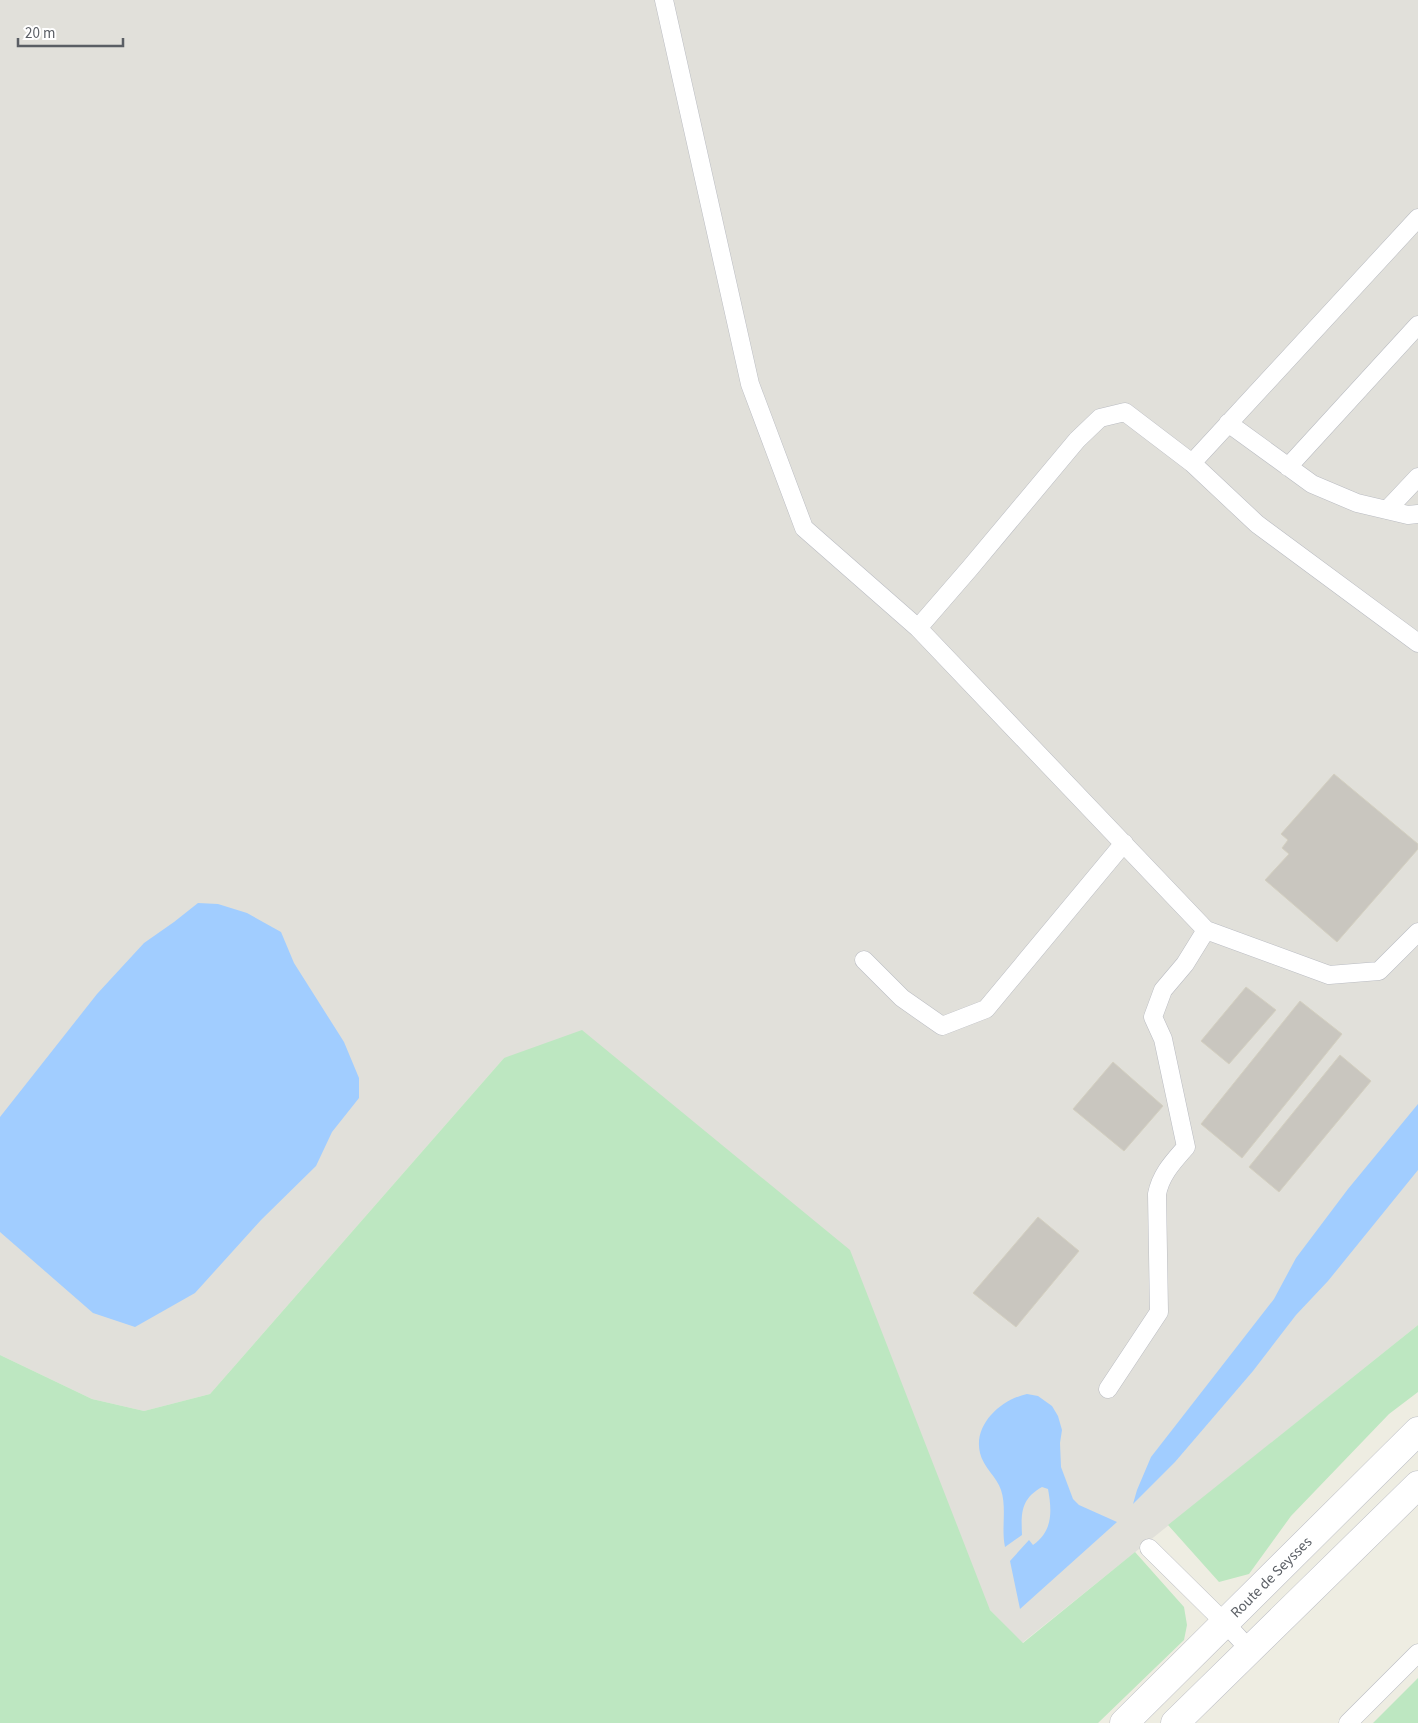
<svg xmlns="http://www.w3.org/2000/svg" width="1418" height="1723" font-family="'Source Sans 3',sans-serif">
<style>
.industrial{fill:#e1e0da}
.green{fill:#bde7c1}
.water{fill:#a1cdff}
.building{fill:#c9c6bf;stroke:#d3cfc0}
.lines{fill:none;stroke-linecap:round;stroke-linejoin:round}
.service-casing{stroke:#babcc2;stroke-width:19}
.secondary-casing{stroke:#bbbdc4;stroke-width:29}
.service{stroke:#fff;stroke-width:18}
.secondary{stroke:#fff;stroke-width:28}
.labels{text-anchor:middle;stroke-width:4.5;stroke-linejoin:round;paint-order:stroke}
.street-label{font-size:15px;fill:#5a5e64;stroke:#fff}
</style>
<rect width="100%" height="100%" fill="#eeede2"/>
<path class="industrial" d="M0,0H1418V1325L1022,1643L990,1610L504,1058L210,1394L144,1411L92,1399L0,1355Z"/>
<path class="green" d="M582,1030L850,1250L990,1610L1023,1643L1135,1552L1184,1607L1187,1625L1184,1640L1098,1723H0V1355L92,1399L144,1411L210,1394L504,1058Z
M1418,1325V1392L1389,1414L1291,1516L1249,1574L1219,1582L1168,1525Z
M1418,1678V1723H1373Z"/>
<path class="water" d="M198,903L218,904L247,913L281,932L294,963L344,1042L359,1078V1098L332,1132L316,1166L261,1220L195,1293L135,1327L93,1313L0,1232V1117L97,994L144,943L174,922Z
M1418,1104V1170L1328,1281L1296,1315L1253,1371L1175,1462L1133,1504L1137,1490L1151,1457L1274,1299L1296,1258L1348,1189Z
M1027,1394L1038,1396L1052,1406L1058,1416L1062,1430L1060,1443L1061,1467L1073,1499L1079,1505L1117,1522L1020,1609L1010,1561L1029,1540L1033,1545C1053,1531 1052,1511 1048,1489L1042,1487C1021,1499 1021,1512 1022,1535L1005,1547C1001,1529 1007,1508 1001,1490C997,1477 983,1467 980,1453C973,1424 1002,1399 1027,1394Z"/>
<path class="building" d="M1334,774L1418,844V849L1337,942L1265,880L1289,854L1282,848L1288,840L1281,834Z
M1246,987L1276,1010L1229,1064L1201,1041Z
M1300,1001L1342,1034L1242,1158L1201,1124Z
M1340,1055L1371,1081L1279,1192L1249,1167Z
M1113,1062L1163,1106L1124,1151L1073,1109Z
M1038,1217L1079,1251L1016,1327L973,1293Z"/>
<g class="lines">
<g class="service-casing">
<path id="service" d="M664,0L750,384L804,528L918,628L1206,930L1185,964L1163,990L1153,1017L1163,1039L1186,1147C1173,1162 1161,1174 1157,1194L1159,1312L1108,1389
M1228,423L1312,484L1357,503L1408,515L1418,514
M1192,463L1418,218
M1288,467L1418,325
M1387,510L1418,477
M918,628L970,568L1077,440L1100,418L1125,412L1192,463L1257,524L1418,643
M1206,930L1329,975L1379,971L1418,932
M864,960L902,998L942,1026L986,1009L1124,843
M1149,1548L1225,1623L1250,1650
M1348,1723L1418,1653"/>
</g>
<g class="secondary-casing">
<path id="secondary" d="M1124,1723L1418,1431
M1175,1723L1418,1485"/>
</g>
<use href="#service" class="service"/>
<use href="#secondary" class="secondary"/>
</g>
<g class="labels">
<g class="street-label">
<text transform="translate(1271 1577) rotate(-45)" y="5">Route de Seysses</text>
</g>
</g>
<path d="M18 38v8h105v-8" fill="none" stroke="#5a5e64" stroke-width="2.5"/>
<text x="25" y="38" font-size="15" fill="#5a5e64" stroke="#ffffff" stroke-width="4" paint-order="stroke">20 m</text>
</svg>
